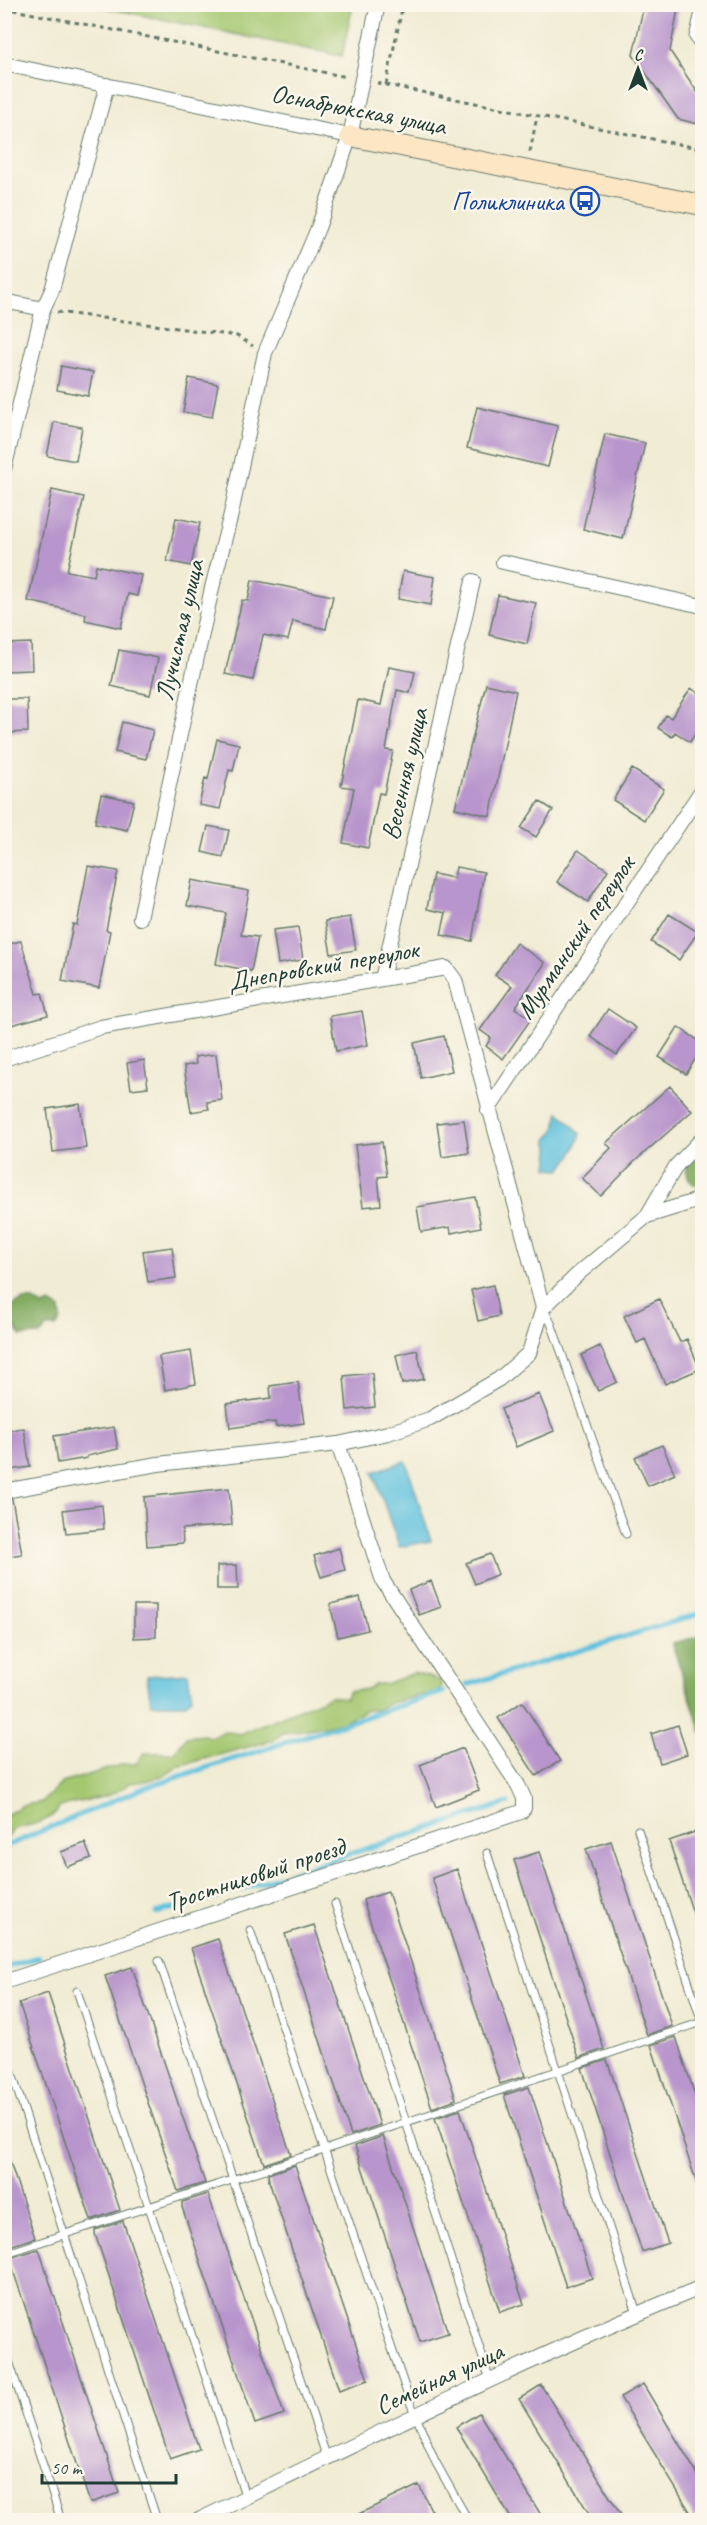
<svg xmlns="http://www.w3.org/2000/svg" width="707" height="2525" font-family="Caveat,sans-serif">
<style>
.green{fill:#a4c770;stroke:#628252;stroke-width:1.5}
.forest{fill:#83ac62;stroke:#51744b;stroke-width:1.5}
.water{fill:#5fc1de;stroke:#3f7f89;stroke-width:1.5}
.lines{fill:none;stroke-linecap:round;stroke-linejoin:round}
.stream{stroke:#5fc1de;stroke-width:5}
.building{fill:#b895cc}
.lane-casing{stroke:#687a6c;stroke-width:9}
.street-casing{stroke:#687a6c;stroke-width:16}
.secondary-casing{stroke:#687a6c;stroke-width:22}
.path{stroke:#687a6c;stroke-width:3;stroke-dasharray:4.5 4.5;stroke-linecap:butt}
.lane{stroke:#fff;stroke-width:7}
.street{stroke:#fff;stroke-width:14}
.secondary{stroke:#fce6c4;stroke-width:20}
.labels{text-anchor:middle;stroke-width:5;stroke-linejoin:round;paint-order:stroke}
.street-label{font-size:26px;fill:#1f3d34;stroke:#fbf7ec}
.transit-label{font-size:26px;fill:#164399;stroke:#fbf7ec;text-anchor:end}
</style>
<rect width="100%" height="100%" fill="#fbf7ec"/>
<filter id="ink" filterUnits="userSpaceOnUse"><feTurbulence type="fractalNoise" baseFrequency=".0167" numOctaves="2"/><feDisplacementMap in="SourceGraphic" scale="12" xChannelSelector="R" yChannelSelector="G"/><feConvolveMatrix kernelMatrix="1 2 1 2 8 2 1 2 1" color-interpolation-filters="sRGB"/></filter>
<filter id="wash" filterUnits="userSpaceOnUse"><feTurbulence type="fractalNoise" baseFrequency=".008" numOctaves="4" result="noise"/><feDisplacementMap in="SourceGraphic" scale="24" xChannelSelector="R" yChannelSelector="G"/><feGaussianBlur stdDeviation="1.35" result="paint"/><feColorMatrix in="noise" values="0 0 0 0 0 0 0 0 0 0 0 0 0 0 0 0 0 1.4 0 .05"/><feComposite in="paint" operator="in"/></filter>
<g filter="url(#wash)">
<rect width="100%" height="100%" fill="#f1ecd4"/>
<path class="green" d="M92,5H353L342,56Z
M414,1673L440,1680L442,1686L438,1691L390,1703L377,1710H366L343,1722L326,1726L283,1733L274,1740L178,1766C165,1778 147,1782 129,1783C110,1801 84,1798 60,1807C50,1823 30,1825 13,1829L5,1842V1816L21,1806L42,1802L62,1783L124,1764H136L144,1753H174L186,1737L204,1735L211,1738L224,1731L239,1734L331,1696L346,1698L348,1692L367,1689L375,1684H385Z"/>
<path class="forest" d="M702,1148V1188C690,1184 687,1179 686,1166Z
M23,1300H34L43,1306L50,1303L60,1309L61,1320L56,1327H47L40,1335L21,1336L8,1318L11,1307Z
M702,1636V1733L672,1643Z"/>
<path class="water" d="M559,1112L581,1134L572,1155L561,1169L548,1168L550,1149L547,1140L555,1130Z
M406,1461L431,1541L399,1547L373,1472Z
M188,1673L192,1697L186,1704H151L147,1676Z"/>
<g class="lines">
<path class="stream" d="M467,1685L702,1613
M4,1847L146,1787L443,1692
M156,1913L238,1890L508,1803
M4,1968L39,1957"/>
</g>
<g id="blocks">
<path class="building" d="M644,4H679L670,51L698,93L702,94V125L678,119L633,55Z
M61,366L93,372L88,396L57,390Z
M189,378L218,384L212,417L183,412Z
M477,407L558,426L548,467L467,448Z
M54,422L82,427L76,461L47,456Z
M605,434L645,443L623,539L583,529Z
M52,490L84,497L67,571L94,576L96,565L141,575L137,596L128,594L121,628L85,620L86,614L28,601Z
M176,518L200,523L191,566L167,561Z
M403,571L435,577L431,605L398,599Z
M252,580L333,596L326,629L293,621L288,640L263,635L253,680L225,674L242,600L248,601Z
M498,595L536,603L527,644L489,635Z
M31,643L32,670L5,671V644Z
M119,650L158,658L150,695L111,686Z
M389,667L415,672L410,693L397,690L386,750L393,751L384,794L379,793L368,848L343,843L354,788L341,786L358,700L381,705Z
M486,684L516,691L490,816L455,808Z
M691,688L702,696V723L690,742L675,732L672,737L658,728L666,715L671,718Z
M4,699H27L28,732L4,733Z
M122,722L153,730L146,759L115,752Z
M217,739L239,744L233,771L229,770L220,809L199,805L205,778L208,779Z
M632,769L664,789L644,820L613,800Z
M101,794L134,801L127,830L95,823Z
M539,801L553,810L536,837L521,828Z
M208,826L229,830L223,857L202,852Z
M578,850L608,870L588,902L557,882Z
M88,866L118,871L106,930L110,931L99,988L62,981L73,924L77,925Z
M456,867L484,872L472,941L441,935L446,913L427,909L433,874L454,878Z
M192,880L249,891L241,935L258,937L251,971L216,964L226,913L187,906Z
M669,914L698,932L679,960L651,942Z
M350,917L356,950L331,954L325,921Z
M298,927L303,960L278,964L273,930Z
M21,941L37,994L42,993L48,1015L4,1027V945Z
M516,943L545,963L515,1008L531,1019L503,1059L486,1046L491,1038L480,1030L512,986L495,975Z
M608,1009L636,1028L617,1055L590,1036Z
M362,1011L368,1045L336,1051L330,1016Z
M678,1027L702,1043V1048L686,1074L659,1057Z
M444,1036L452,1071L421,1078L414,1043Z
M216,1054L222,1100L207,1102L209,1109L191,1112L184,1066L196,1064L195,1057Z
M144,1060L148,1087L131,1089L127,1063Z
M670,1086L692,1111L633,1163L601,1196L582,1178L611,1148L606,1143Z
M80,1104L86,1148L53,1152L47,1109Z
M464,1120L469,1153L442,1157L437,1123Z
M382,1142L387,1176L378,1177L381,1205L363,1207L355,1145Z
M475,1197L481,1227L451,1233L450,1227L421,1232L417,1207Z
M172,1247L176,1278L148,1282L143,1251Z
M493,1285L499,1316L478,1321L471,1290Z
M659,1299L680,1342L687,1339L700,1369L665,1384L645,1339L637,1343L624,1316Z
M600,1346L617,1382L598,1391L581,1355Z
M417,1350L424,1379L402,1384L396,1355Z
M191,1351L196,1384L165,1390L159,1356Z
M372,1373L375,1407L347,1410L344,1376Z
M298,1382L304,1423L276,1427L275,1422L230,1428L227,1404L271,1398L270,1386Z
M539,1394L554,1431L516,1447L501,1409Z
M114,1427L118,1449L87,1456V1458L58,1463L54,1436Z
M24,1428L30,1467L9,1470L4,1431Z
M662,1445L675,1474L648,1486L635,1457Z
M229,1488L232,1525L182,1529L183,1543L147,1546L144,1497Z
M12,1499L22,1554L4,1557V1500Z
M102,1505L104,1529L66,1533L63,1510Z
M339,1548L345,1570L321,1577L314,1556Z
M490,1554L498,1574L475,1584L466,1563Z
M237,1565L238,1589H217V1566Z
M431,1581L441,1607L419,1615L409,1590Z
M360,1597L368,1630L338,1637L330,1604Z
M134,1605H156V1637L134,1638Z
M522,1702L560,1761L536,1776L498,1718Z
M678,1725L687,1754L660,1763L651,1734Z
M463,1748L479,1790L436,1807L420,1765Z
M698,1831L702,1845V1934H700L669,1841Z
M611,1841L672,2026L647,2035L586,1849Z
M85,1843L91,1858L67,1867L61,1852Z
M539,1852L604,2049L579,2058L514,1860Z
M457,1869L525,2076L500,2084L432,1878Z
M388,1892L456,2099L432,2108L363,1900Z
M314,1925L380,2125L351,2135L285,1934Z
M218,1939L291,2155L264,2164L191,1948Z
M132,1967L205,2183L178,2191L105,1976Z
M48,1993L120,2210L91,2220L19,2003Z
M676,2037L702,2117V2192L700,2193L651,2045Z
M607,2060L668,2243L642,2252L582,2068Z
M529,2087L592,2278L566,2287L504,2095Z
M460,2110L524,2304L500,2312L435,2118Z
M383,2136L448,2333L420,2342L355,2146Z
M7,2153L35,2238L6,2247L4,2154Z
M295,2165L368,2380L339,2390L269,2181L268,2174Z
M208,2194L284,2414L255,2424L182,2207V2202Z
M123,2221L199,2449L170,2459L95,2234V2230Z
M39,2249L119,2493L90,2503L9,2258Z
M643,2384L702,2482V2520H695L620,2397Z
M541,2385L624,2520H593L519,2399Z
M479,2413L544,2520H512L456,2427Z
M419,2485L432,2512L416,2520H346Z"/>
</g>
</g>
<g filter="url(#ink)">
<use href="#blocks" fill-opacity="0" stroke="#687a6c" stroke-width="1.5"/>
<g class="lines">
<g class="lane-casing">
<path id="lane" d="M701,4L693,37L702,51
M543,1308L551,1323L626,1534
M638,1830L702,2022
M487,1853L637,2313
M335,1904L490,2380
M250,1930L410,2402L435,2461L468,2520
M159,1961L327,2458
M77,1991L246,2498
M4,2049L157,2520
M4,2254L324,2150L702,2022
M4,2346L61,2520"/>
</g>
<g class="street-casing">
<path id="street" d="M4,64L350,136
M4,301L43,309L4,469
M43,309L52,290L107,85
M503,562L702,606
M140,918L212,588L231,514L265,353L318,228L350,136L378,4
M382,979L473,581
M4,1059L101,1027L446,968L455,980L543,1308
M488,1110L702,790
M647,1216L702,1199
M4,1491L158,1464L338,1444L388,1433L430,1419L499,1379L529,1353L543,1308L578,1274L647,1216L676,1166L702,1139
M4,1982L521,1812L524,1808V1798L518,1785L383,1581L338,1444
M199,2520C366,2439 531,2357 702,2287"/>
</g>
<g class="secondary-casing">
<path id="secondary" d="M350,136L702,205"/>
</g>
<path class="path" d="M4,8L347,77
M377,83L702,149
M386,85L403,4
M530,152L537,116
M57,312L237,336L253,346"/>
<use href="#lane" class="lane"/>
<use href="#street" class="street"/>
<use href="#secondary" class="secondary"/>
</g>
</g>
<defs>
<g id="bus-ring" transform="scale(1.5)"><circle r="9.5" fill="#fbf7ec" stroke="#1a4fb4" stroke-width="1.5"/><path d="M-5-6H5V4H4V6H2V4H-2V6H-4V4H-5ZM-3.5-4V0h7V-4ZM-3.5 1.2v1.5H-2V1.2ZM2 1.2v1.5H3.5V1.2Z" fill="#1a4fb4"/></g>
</defs>
<g fill-rule="evenodd">
<use href="#bus-ring" x="585" y="201"/>
</g>
<g class="labels">
<g class="street-label">
<text transform="translate(359 109) rotate(11)" y="9">Оснабрюкская улица</text>
<text transform="translate(179 630) rotate(-77)" y="9">Лучистая улица</text>
<text transform="translate(404 774) rotate(-77)" y="9">Весенняя улица</text>
<text transform="translate(575 937) rotate(-56)" y="9">Мурманский переулок</text>
<text transform="translate(323 965) rotate(-10)" y="9">Днепровский переулок</text>
<text transform="translate(255 1874) rotate(-18)" y="9">Тростниковый проезд</text>
<text transform="translate(439 2378) rotate(-25)" y="9">Семейная улица</text>
</g>
<g class="transit-label">
<text x="564" y="210">Поликлиника</text>
</g>
</g>
<rect width="707" height="2525" fill="none" stroke="#fbf7ec" stroke-width="24"/>
<g transform="translate(638 69)" stroke="#fbf7ec" stroke-width="4.5" paint-order="stroke">
<path d="M0-4.5L10 22L0 15L-10 22Z" fill="#1f3d34"/>
<text y="-9" font-size="16" font-weight="bold" text-anchor="middle" fill="#1f3d34">С</text>
</g>
<path d="M42 2474v9h134v-9" fill="none" stroke="#1f3d34" stroke-width="3"/>
<text x="51" y="2474" font-size="18" fill="#1f3d34" stroke="#fbf7ec" stroke-width="4.5" paint-order="stroke">50 m</text>
</svg>
